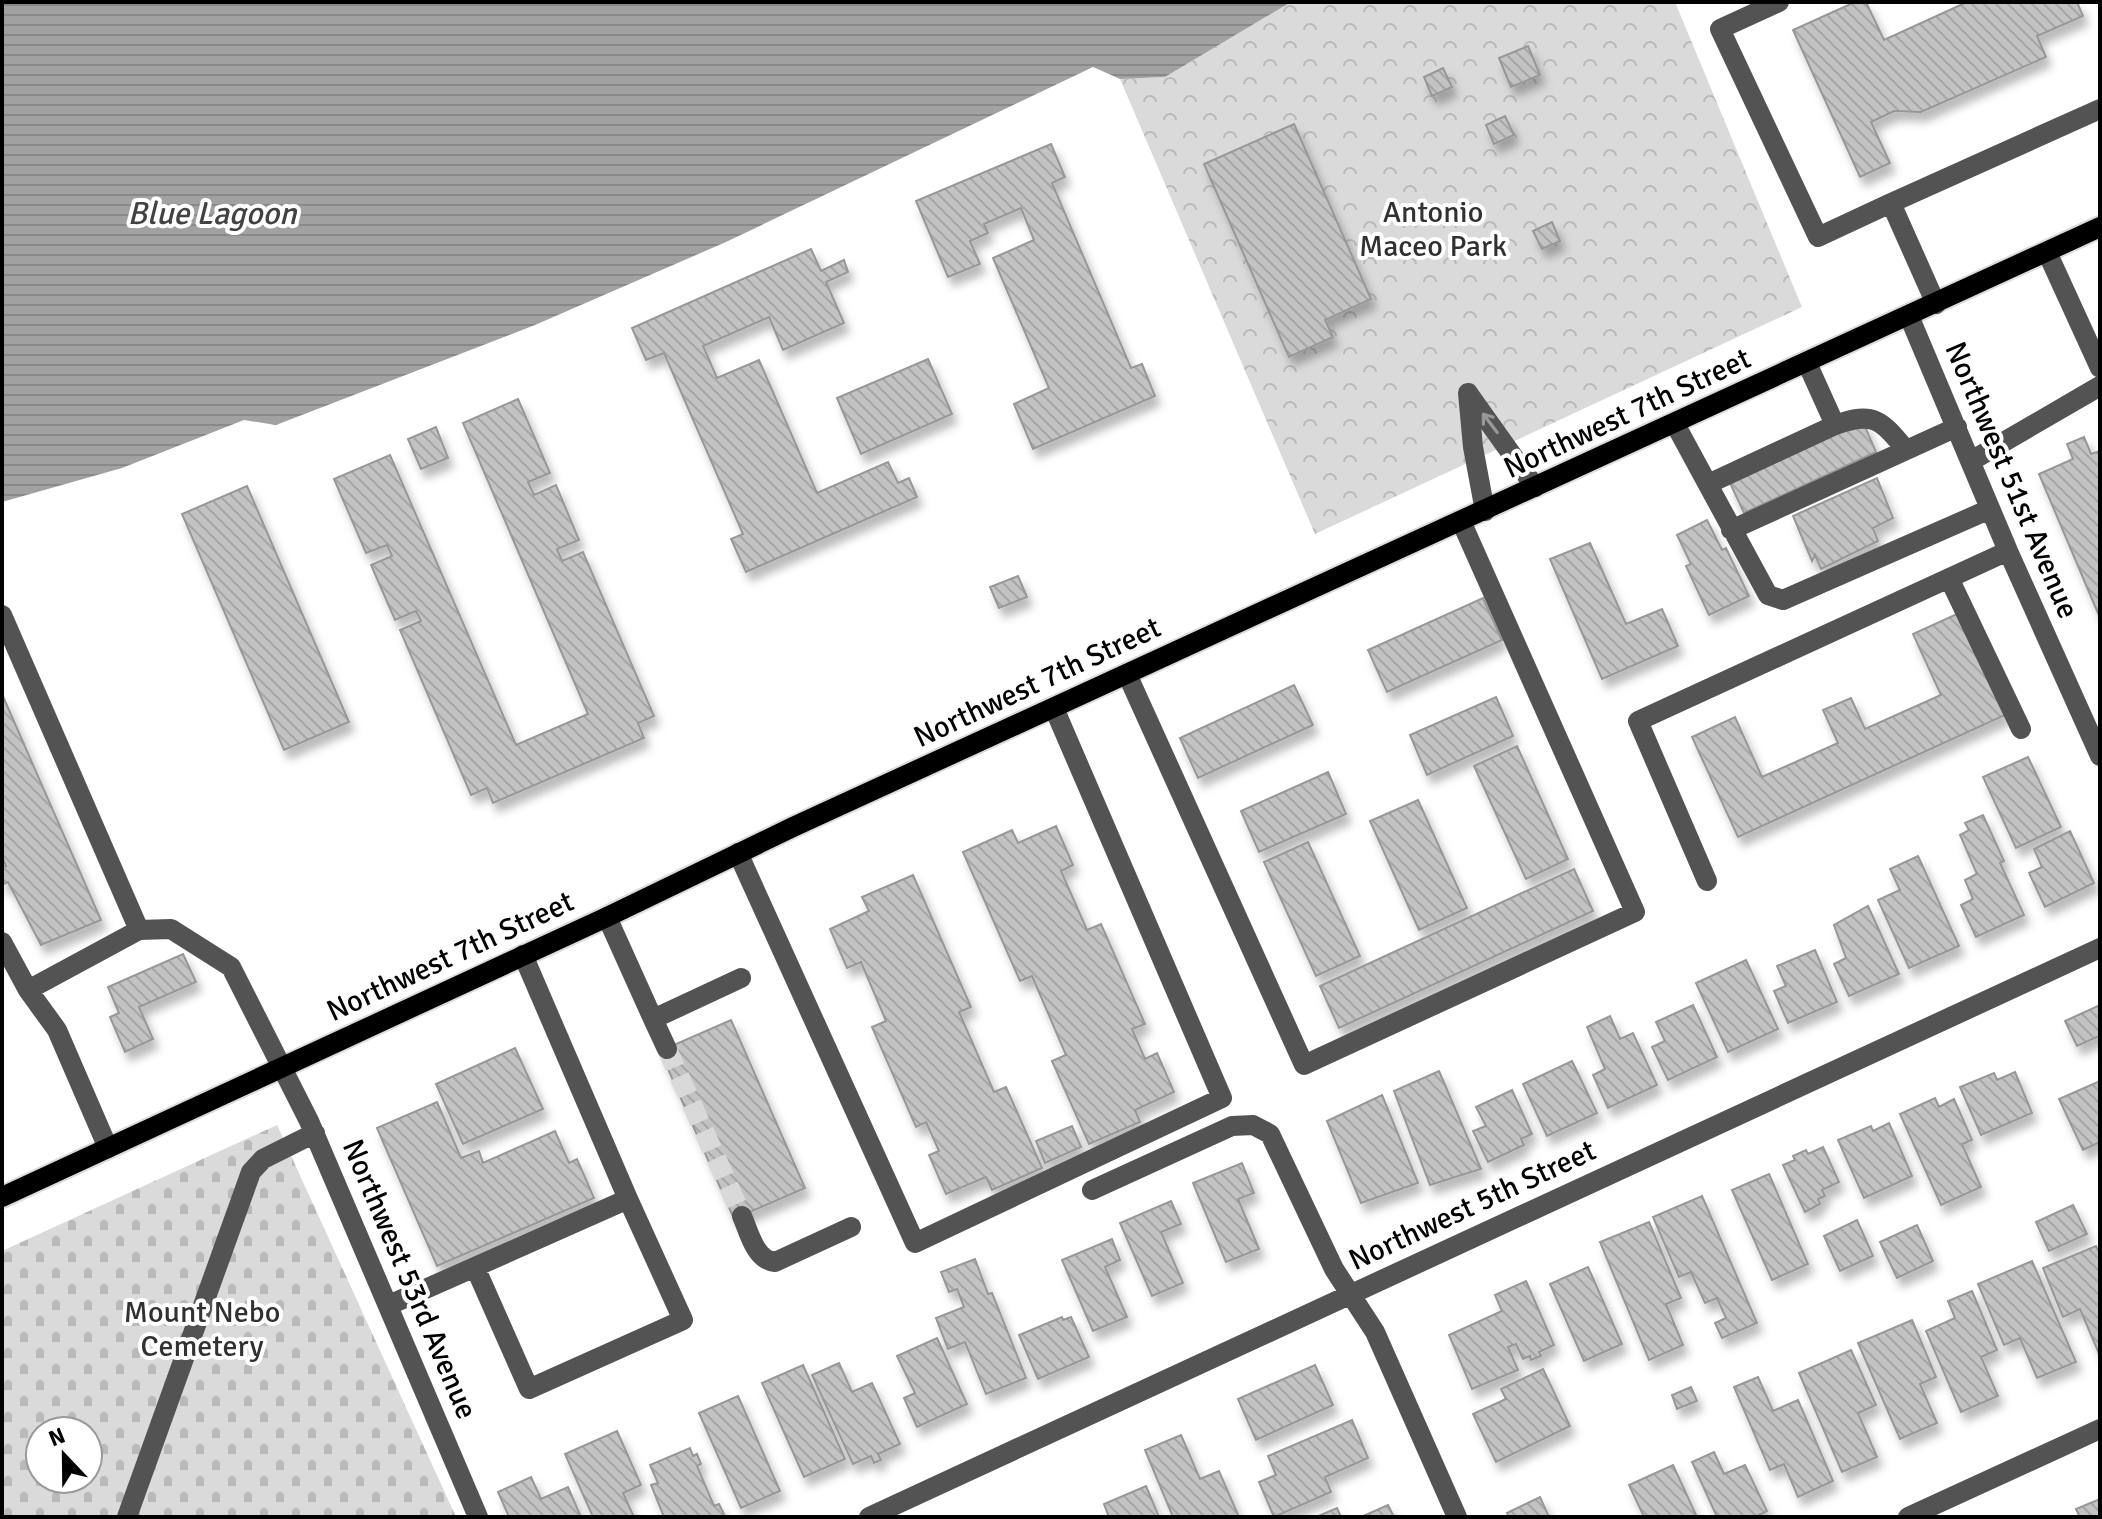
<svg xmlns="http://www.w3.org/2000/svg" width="2102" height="1519" font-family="Signika,sans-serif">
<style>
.cemetery{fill:url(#cemetery-stones);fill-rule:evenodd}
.park{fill:url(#park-crowns)}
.water{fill:url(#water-rules)}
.building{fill:url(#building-back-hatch);stroke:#979797;stroke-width:2;filter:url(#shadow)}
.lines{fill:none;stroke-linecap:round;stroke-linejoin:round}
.minor-tunnel{stroke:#d9d9d9;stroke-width:20;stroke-dasharray:20 10;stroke-linecap:butt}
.major-casing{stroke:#dbdbdb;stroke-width:24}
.minor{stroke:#535353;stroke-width:20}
.major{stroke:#000;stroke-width:20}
.oneway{stroke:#989898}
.labels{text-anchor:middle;stroke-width:8;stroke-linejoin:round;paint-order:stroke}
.park-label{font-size:30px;fill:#313131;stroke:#fff}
.street-label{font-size:30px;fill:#000;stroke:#fff}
.water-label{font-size:32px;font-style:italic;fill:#424242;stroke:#fff}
</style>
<defs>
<pattern id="cemetery-stones" width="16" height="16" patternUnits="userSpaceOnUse" patternTransform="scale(2)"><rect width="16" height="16" fill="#dadada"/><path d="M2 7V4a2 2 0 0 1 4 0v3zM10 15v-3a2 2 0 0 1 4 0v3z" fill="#b9b9b9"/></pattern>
<pattern id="park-crowns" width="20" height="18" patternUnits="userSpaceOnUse" patternTransform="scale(2)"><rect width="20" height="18" fill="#dadada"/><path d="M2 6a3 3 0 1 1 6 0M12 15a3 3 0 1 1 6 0" fill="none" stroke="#b9b9b9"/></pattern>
<pattern id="water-rules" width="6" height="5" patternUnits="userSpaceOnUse" patternTransform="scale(2)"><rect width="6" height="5" fill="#a1a1a1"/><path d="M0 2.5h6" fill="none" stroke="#898989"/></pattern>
<pattern id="building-back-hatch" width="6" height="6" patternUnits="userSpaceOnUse" patternTransform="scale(2)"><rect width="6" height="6" fill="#c3c3c3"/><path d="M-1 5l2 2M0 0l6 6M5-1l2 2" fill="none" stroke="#a6a6a6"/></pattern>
<filter id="shadow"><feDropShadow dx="5" dy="9" stdDeviation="4" flood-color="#0004"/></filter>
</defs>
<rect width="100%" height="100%" fill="#fff"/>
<path class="cemetery" d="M277,1125L456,1517H2V1251ZM40,1431H88V1479H40Z"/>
<path class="park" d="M1291,2H1675L1802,307L1315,534L1120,79L1165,77Z"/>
<path class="water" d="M2,2H1291L1165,77L1120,79L1093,67L726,242L535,325L276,425L244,420L122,468L2,502Z"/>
<path class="building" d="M1855,2H1866L1884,40L1967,2H2077L2083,16L2037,36L2046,57L1921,112L1894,111L1871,122L1890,163L1860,177L1793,30Z
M1528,46L1540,75L1511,87L1499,58Z
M1443,68L1452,87L1432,96L1424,77Z
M1505,116L1514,135L1494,144L1486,125Z
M1294,124L1371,299L1325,320L1333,337L1289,357L1204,164Z
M1051,144L1065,177L1052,183L1131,368L1142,364L1155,396L1033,449L1014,404L1049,388L993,258L1034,240L1021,208L984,224L988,233L970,241L980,264L948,277L916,201Z
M1552,222L1560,241L1542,249L1533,231Z
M811,249L821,271L844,260L848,272L826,282L844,323L783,350L769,317L703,346L717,378L759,360L817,493L888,462L898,483L909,478L917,497L746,572L731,539L743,534L664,353L646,360L632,328Z
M928,359L952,414L861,454L837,398Z
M518,399L550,473L528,482L534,495L556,485L579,540L557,549L562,561L583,552L654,716L638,723L644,738L493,803L487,788L471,795L400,630L421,621L416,611L395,620L371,565L392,556L387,545L366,553L334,479L390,455L516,745L588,714L463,423Z
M1863,422L1876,452L1744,513L1730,483Z
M436,427L448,458L421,469L408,439Z
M2084,437L2091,454L2100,451V618L2039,474L2073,459L2067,444Z
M1877,478L1893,518L1873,528L1878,541L1821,569L1815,555L1812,561L1793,516Z
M247,486L349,722L284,750L182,514Z
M1707,520L1722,550L1726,548L1749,596L1709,615L1686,566L1691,564L1677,535Z
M1590,543L1626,624L1662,609L1678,646L1602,679L1550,559Z
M1018,576L1027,597L999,608L990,587Z
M1483,598L1502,640L1387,692L1368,650Z
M1959,613L2005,715L1738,837L1692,737L1735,717L1762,777L1838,743L1823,710L1851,698L1865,729L1941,695L1913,634Z
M1294,685L1313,725L1198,778L1180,738Z
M2,694L101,920L41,945L8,882L2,885V867L6,866L2,857Z
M1496,697L1513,736L1427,775L1410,735Z
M1517,746L1568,859L1526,879L1474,766Z
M2028,757L2061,827L2016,848L1983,777Z
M1328,772L1346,814L1259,852L1241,811Z
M1418,800L1467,908L1419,930L1370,821Z
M1983,815L2004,861L2000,863L2024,915L1976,937L1961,905L1973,899L1965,880L1977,874L1960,835L1969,830L1965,823Z
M1056,826L1073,865L1061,871L1087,930L1101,924L1145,1024L1132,1029L1145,1059L1157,1053L1174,1092L1135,1110L1140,1122L1089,1144L1052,1061L1066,1055L1032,976L1020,981L963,852L1012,830L1018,843Z
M2070,831L2094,883L2045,907L2029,873L2042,867L2034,849Z
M1308,842L1360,956L1316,976L1264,862Z
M1918,856L1959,946L1909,968L1878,900L1900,890L1890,869Z
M1574,869L1593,911L1339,1028L1320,986Z
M913,875L971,1007L959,1012L994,1092L1006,1087L1042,1168L992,1190L986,1177L946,1194L929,1155L939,1151L926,1122L916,1127L872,1027L886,1021L861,962L847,968L830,929L869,911L862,897Z
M1868,906L1899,974L1849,996L1834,964L1846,958L1834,925Z
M1815,950L1837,1002L1788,1023L1774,991L1786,986L1777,966Z
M183,954L196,982L139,1007L153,1039L125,1052L110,1017L119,1013L108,987Z
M1746,960L1778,1029L1728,1052L1696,983Z
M1693,1005L1717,1057L1668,1080L1652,1047L1665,1041L1656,1022Z
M2100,1005V1038L2099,1036L2077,1046L2065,1021Z
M1610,1016L1620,1039L1633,1033L1657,1085L1608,1108L1593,1075L1605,1069L1587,1027Z
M731,1020L805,1188L734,1219L660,1051Z
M515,1048L543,1109L463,1144L436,1084Z
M1572,1061L1597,1113L1547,1136L1523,1084Z
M1439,1071L1481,1169L1430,1185L1394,1091Z
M2015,1072L2032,1113L1981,1135L1960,1087L1994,1073L1997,1080Z
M2100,1081V1142L2083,1150L2059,1099Z
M1512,1090L1532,1134L1521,1139L1524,1145L1488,1162L1473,1131L1486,1126L1476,1107Z
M1382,1095L1418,1183L1361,1203L1327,1121Z
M1935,1098L1939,1107L1954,1099L1972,1140L1962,1144L1981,1187L1941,1205L1900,1114Z
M437,1102L461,1158L479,1151L483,1163L555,1131L569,1163L577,1159L594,1198L437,1266L377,1128Z
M1889,1123L1912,1176L1864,1198L1838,1140L1871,1126L1873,1131Z
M1072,1126L1081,1147L1045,1163L1036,1141Z
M1823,1147L1839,1182L1822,1190L1825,1196L1818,1199L1820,1204L1805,1212L1783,1165L1795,1160L1793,1156L1806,1150L1808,1154Z
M1242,1163L1254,1193L1238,1199L1259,1249L1226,1262L1193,1183Z
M1769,1174L1808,1264L1772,1280L1732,1190Z
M1702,1196L1757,1323L1722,1338L1715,1323L1726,1318L1717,1298L1705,1303L1691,1272L1679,1277L1653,1217Z
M1171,1201L1181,1224L1161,1232L1183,1283L1152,1296L1120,1223Z
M2073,1205L2087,1234L2049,1251L2036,1222Z
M1857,1220L1873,1256L1840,1271L1824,1236Z
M1649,1222L1681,1298L1666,1304L1683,1345L1649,1360L1600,1242Z
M1917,1225L1933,1261L1897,1278L1880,1242Z
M1112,1239L1120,1260L1105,1267L1127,1317L1093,1331L1062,1260Z
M2096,1246L2100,1254V1356L2080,1309L2063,1317L2043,1268Z
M975,1259L988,1294L992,1293L1026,1378L986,1394L965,1342L948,1349L936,1318L964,1307L957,1289L949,1292L941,1272Z
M2032,1261L2076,1362L2037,1378L2020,1338L2004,1345L1978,1284Z
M1588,1267L1622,1344L1584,1361L1550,1284Z
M1526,1281L1554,1345L1539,1352L1541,1356L1531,1360L1530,1356L1523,1359L1516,1344L1508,1347L1518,1370L1472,1389L1449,1335L1502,1311L1495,1295Z
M1972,1291L1997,1350L1981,1357L1998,1396L1961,1412L1926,1331L1955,1318L1948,1301Z
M1062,1317L1063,1320L1071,1317L1089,1357L1038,1379L1019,1335Z
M1912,1320L1936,1377L1920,1384L1937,1423L1900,1439L1858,1343Z
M937,1338L967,1404L917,1427L904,1398L915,1393L897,1356Z
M1851,1350L1876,1405L1858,1413L1877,1457L1842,1472L1799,1373Z
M839,1363L852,1392L872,1383L900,1444L878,1454L881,1460L874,1463L871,1456L853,1464L812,1375Z
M803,1365L845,1459L804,1477L762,1383Z
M1315,1365L1333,1405L1256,1440L1238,1399Z
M1543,1369L1570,1426L1496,1462L1473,1414L1506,1399L1501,1389Z
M1758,1377L1773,1411L1798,1400L1833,1481L1798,1497L1784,1464L1770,1470L1734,1387Z
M1691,1387L1697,1401L1677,1409L1672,1395Z
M738,1396L780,1491L741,1508L699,1413Z
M1352,1420L1368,1458L1325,1477L1331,1492L1274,1517L1259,1482L1276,1475L1268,1456Z
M617,1431L641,1485L623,1493L634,1517H593L565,1454Z
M1181,1435L1200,1479L1219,1471L1239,1517H1173L1145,1450Z
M690,1448L693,1456L697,1454L701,1464L697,1466L714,1506L719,1504L724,1514L720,1517H664L651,1485L658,1483L650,1465Z
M1714,1452L1724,1474L1745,1465L1767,1511L1755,1517H1717L1692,1462Z
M1673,1465L1697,1517H1644L1629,1485Z
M531,1477L541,1499L568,1487L581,1517H509L498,1492Z
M1146,1486L1159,1517H1109L1104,1504Z
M1540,1497L1549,1517H1509L1507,1513Z
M2100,1499V1517H2080L2076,1509Z
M1388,1505L1394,1517H1361Z
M1337,1508L1341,1517H1316Z"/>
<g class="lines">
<path class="minor-tunnel" d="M667,1049L742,1216"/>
<g class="major-casing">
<path id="major" d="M2,1197L607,917L793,827L2100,227"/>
</g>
<path class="minor" d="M1779,2L1720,29L1818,237L1891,203
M2047,252L2100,368
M1936,304L1891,203L2100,109
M1909,316L2008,551L2100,756
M1675,424L1768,595L1783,600L1990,509
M1835,425C1874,411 1881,420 1906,450
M1971,461L2100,386
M1708,484L1835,425L1807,363
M1485,511L1473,447L1468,393L1535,487
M1731,530L1957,427
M1949,578L2021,729
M2,615L139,930L171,929L231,967L309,1121L478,1517
M1127,674L1304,1065L1635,912L1461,521
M738,853L915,1243L1222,1098L1054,708
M1707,881L1638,721L2008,551
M607,917L653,1019L741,978
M2,942L28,990L57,1030L108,1148
M28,990L139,930
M653,1019L667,1049
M1092,1190L1232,1126L1253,1125L1270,1134L1334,1269L1375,1332L1457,1517
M742,1216C749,1232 755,1260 775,1262L851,1227
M475,1267L628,1199
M389,1305L475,1267L529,1389L683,1320L628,1199L523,955
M127,1517L251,1172L263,1159L315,1133
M869,1517L2100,948
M1908,1517L2100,1429"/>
<use href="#major" class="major"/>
</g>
<defs><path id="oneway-shaft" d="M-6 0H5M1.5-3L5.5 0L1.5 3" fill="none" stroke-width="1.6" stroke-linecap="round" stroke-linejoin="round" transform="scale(2)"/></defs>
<use class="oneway" href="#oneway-shaft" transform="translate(1490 423) rotate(-127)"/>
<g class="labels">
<g class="park-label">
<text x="1433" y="222">Antonio<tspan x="1433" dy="34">Maceo Park</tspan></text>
<text x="202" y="1322">Mount Nebo<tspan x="202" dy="34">Cemetery</tspan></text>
</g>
<g class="street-label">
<text transform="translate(1627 413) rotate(-25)" y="10">Northwest 7th Street</text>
<text transform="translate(2012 480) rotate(67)" y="10">Northwest 51st Avenue</text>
<text transform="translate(1037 682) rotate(-25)" y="10">Northwest 7th Street</text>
<text transform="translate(450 956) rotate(-25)" y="10">Northwest 7th Street</text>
<text transform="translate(1472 1205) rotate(-25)" y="10">Northwest 5th Street</text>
<text transform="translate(410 1279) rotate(67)" y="10">Northwest 53rd Avenue</text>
</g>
<g class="water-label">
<text x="212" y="224">Blue Lagoon</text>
</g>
</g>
<rect width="2102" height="1519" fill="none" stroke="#000000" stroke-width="8"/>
<g transform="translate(64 1455) rotate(338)"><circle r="38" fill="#ffffff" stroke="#999999" stroke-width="2"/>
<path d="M0-6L14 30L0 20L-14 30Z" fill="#000000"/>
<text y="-12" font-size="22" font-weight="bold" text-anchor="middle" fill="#000000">N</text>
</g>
</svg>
